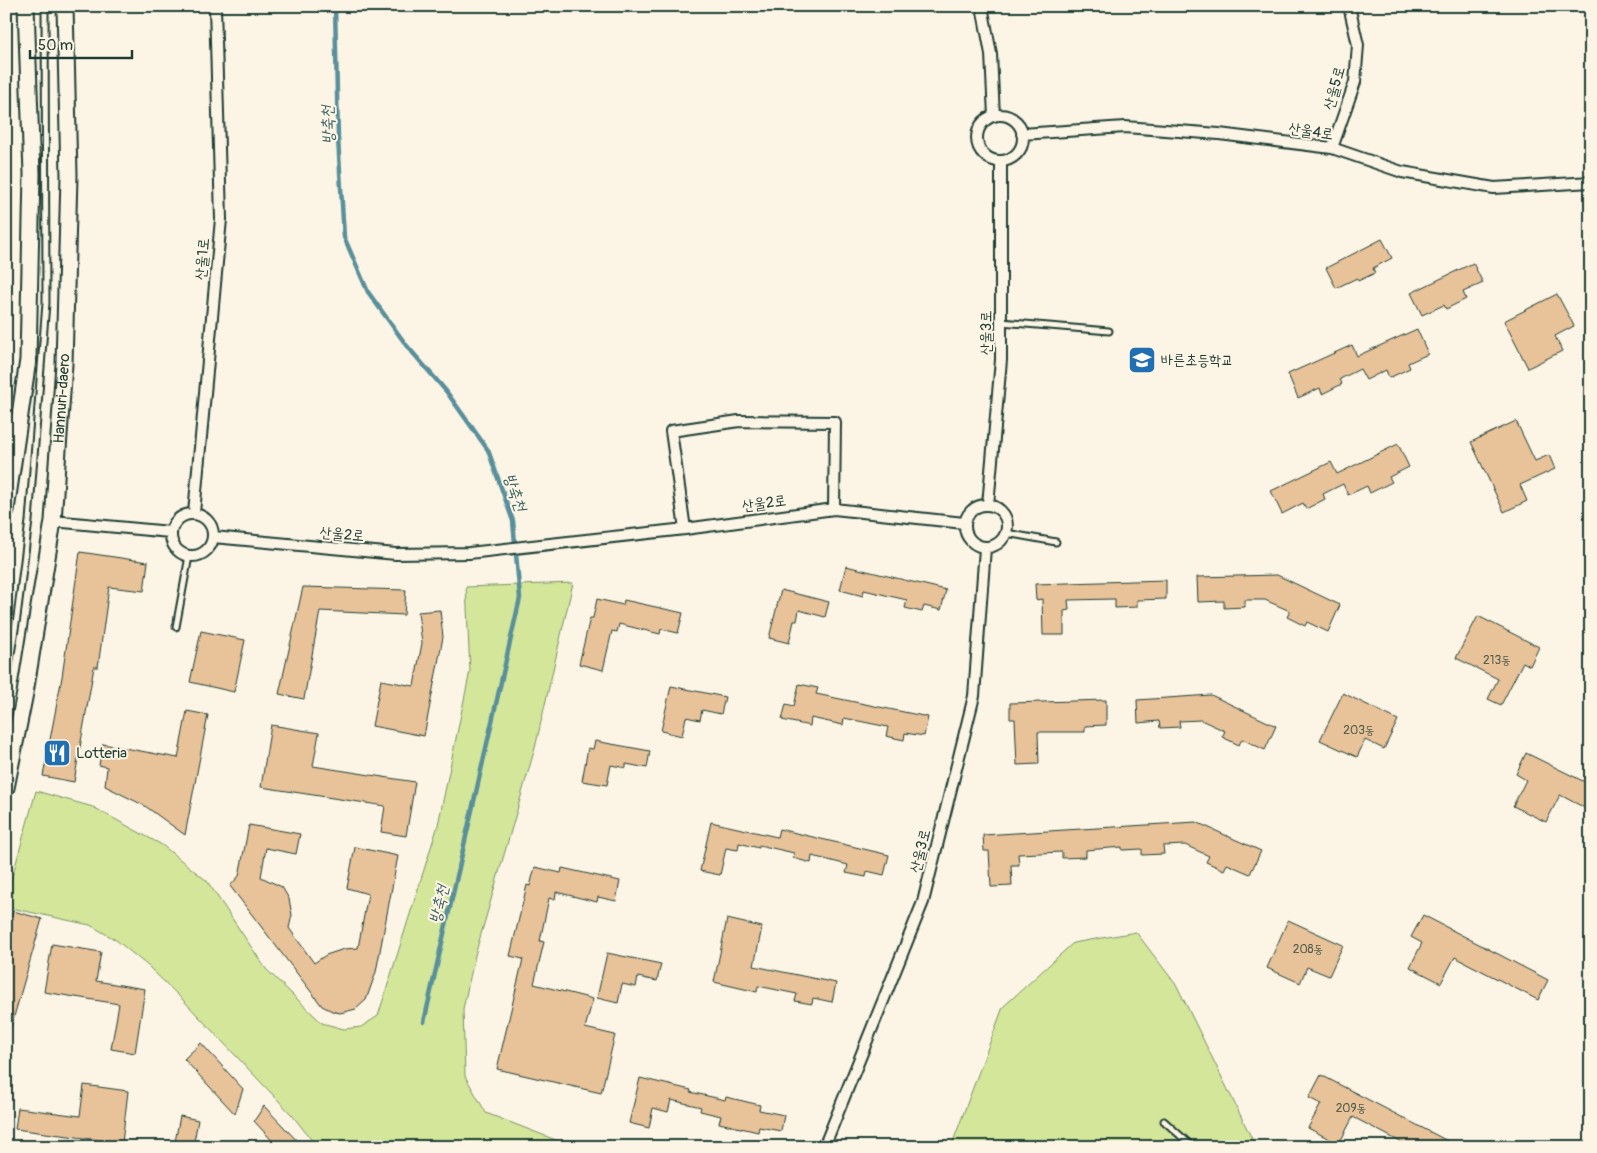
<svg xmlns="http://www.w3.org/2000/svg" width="1597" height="1153" font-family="Pangolin,'Poor Story',sans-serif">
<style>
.green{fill:#d3e69a;stroke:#799267}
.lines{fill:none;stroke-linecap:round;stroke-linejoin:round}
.stream{stroke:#598f9b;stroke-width:4.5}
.building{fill:#e8c299;stroke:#1f3d34}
.lane-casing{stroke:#1f3d34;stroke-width:9}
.street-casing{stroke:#1f3d34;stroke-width:14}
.secondary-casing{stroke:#1f3d34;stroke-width:19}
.lane{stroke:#fcf5e5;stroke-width:5}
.street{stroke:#fcf5e5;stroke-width:10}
.secondary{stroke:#fcf5e5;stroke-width:15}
.labels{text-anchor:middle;stroke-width:4;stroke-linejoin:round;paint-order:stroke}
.number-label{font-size:12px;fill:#515e4d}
.street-label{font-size:15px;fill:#1f3d34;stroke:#fcf5e5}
.poi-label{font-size:15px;fill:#1f3d34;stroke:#fcf5e5;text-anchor:start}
.water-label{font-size:16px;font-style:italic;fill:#375f5f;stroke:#fcf5e5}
</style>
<rect width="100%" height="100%" fill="#fcf5e5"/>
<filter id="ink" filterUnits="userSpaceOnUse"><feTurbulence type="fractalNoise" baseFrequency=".02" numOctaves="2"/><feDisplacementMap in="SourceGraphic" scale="10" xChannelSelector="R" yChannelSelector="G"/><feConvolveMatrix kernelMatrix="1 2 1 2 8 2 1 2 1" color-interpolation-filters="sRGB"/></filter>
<g filter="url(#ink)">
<path class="green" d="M573,583L535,748L475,955L463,1009L465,1076L486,1113L574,1147H317L292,1115L182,999L148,966L116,940L90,925L6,907V899L36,791L93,807L162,845L207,881L266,969L322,1023L344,1029L361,1027L378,1016L438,825L470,671L466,587Z
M1136,932L1177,986L1256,1147H951L1003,1007L1073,943Z"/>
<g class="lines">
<path class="stream" d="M335,6L338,138L344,237L368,292L407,346L446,391L488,450L513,521L520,598L424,1022"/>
</g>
<path class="building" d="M1382,239L1392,258L1373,268L1375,273L1358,281L1357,278L1336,288L1326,268Z
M1473,263L1483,283L1463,292L1466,299L1446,309L1444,305L1422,315L1411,293Z
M1557,294L1574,326L1555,336L1562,351L1528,368L1504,321Z
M1417,329L1428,354L1408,363L1410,368L1389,378L1386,370L1366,380L1360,369L1340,379L1342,384L1322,394L1320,388L1298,398L1288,374L1352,345L1357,356Z
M1516,421L1535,461L1549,455L1555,469L1520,485L1527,501L1504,512L1471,442Z
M1398,444L1409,467L1389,477L1392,482L1370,493L1367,486L1348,495L1343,484L1323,494L1325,499L1306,509L1303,503L1282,514L1271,491L1331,462L1337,474Z
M80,552L148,562L144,591L109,587L98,667H94L74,782L43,776L62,677Z
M846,566L946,590L941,610L924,606L922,612L905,608L907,600L864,590L863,596L840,590Z
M1277,575L1340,605L1328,632L1307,622L1305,626L1287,617L1290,611L1265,600H1245V607L1224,608V601L1198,602L1197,577Z
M1166,580V599L1137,600V607L1115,608V599L1068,600L1069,610L1064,611V635H1043L1042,599L1036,600L1035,584Z
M303,587L406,590L404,615L320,611L304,699L279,694Z
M781,590L829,602L825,617L799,610L797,621H794L789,643L769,638Z
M597,599L623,605L624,600L683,613L678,633L661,629L660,634L619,624L617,632L612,631L603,670L579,664L590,618H593Z
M440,610L443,637L424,736L372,726L381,680L414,686L422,643L418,612Z
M1478,616L1539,647L1530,666L1523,662L1501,705L1488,699L1498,679L1456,658Z
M201,631L245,640L234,692L190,682Z
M799,684L818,688L816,694L928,717L924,736L905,733L904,740L886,736L888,727L844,718L843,725L811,718L810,726L782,720L786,704L794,706Z
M671,686L725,697L721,714L702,710L700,720L686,717L682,736L661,731Z
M1343,693L1398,720L1384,749L1365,740L1357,757L1320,740Z
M1211,695L1276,726L1265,750L1242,739L1239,745L1222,737L1225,731L1201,720L1179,721L1180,727L1160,728L1159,721L1138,723L1137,700Z
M1106,700V725L1085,726V732H1038L1039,764L1017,765L1015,719H1010V703Z
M187,711L208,715L185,835L145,806L105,786L107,767L99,765L103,744L178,758Z
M271,725L319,733L313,766L415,782L406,836L381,832L385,806L261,787Z
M595,741L650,751L647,768L626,764V768L611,765L607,785L582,781L588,748L593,749Z
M1526,753L1591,785V811L1560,795L1546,822L1513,806L1526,780L1516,774Z
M711,822L777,837L779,829L889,855L884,875L867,871L866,877L846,873L848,865L812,856L811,863L793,858L794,853L759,845V848L739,843L738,850L726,848L720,875L700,871Z
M1196,822L1261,851L1250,874L1227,864L1224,870L1206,862L1209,856L1185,845L1163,846L1164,854L1142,855V849L1122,850V847L1086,850V857L1062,858V852L1018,854L1019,865H1011L1012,886L991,887L989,851H984L983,835Z
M249,825L300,834L296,854L266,848L261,877L282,887L289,899L292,915L289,928L314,963L326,955L344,949L358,948L368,894L347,888L355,847L398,856L376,972L366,1000L356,1009L340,1013L332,1011L322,1006L230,886L239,876Z
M535,867L561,873L562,868L620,881L616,901L598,897L597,902L556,892L555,900L549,898L540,941L544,942L534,984L593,999L585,1028L615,1035L601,1093L497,1069L523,959L510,956L527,885L530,886Z
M13,911L42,919L9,1034L6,1033V933Z
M1423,915L1548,980L1538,1000L1455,957L1441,983L1410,967L1422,943L1411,937Z
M727,919L762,927L754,966L836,983L832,1002L813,998L812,1004L795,1001L797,994L758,986L757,992L714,982Z
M1288,920L1343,945L1329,976L1307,967L1300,983L1267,968Z
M52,944L101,952L96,981L145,989L135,1053L111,1049L119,1004L44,992Z
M607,953L661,964L657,981L638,977L636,987L622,984L618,1003L597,998Z
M201,1043L243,1089L235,1114L184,1059Z
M1321,1075L1459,1147H1410L1353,1117L1339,1144L1308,1128L1321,1104L1309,1098Z
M640,1078L691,1090L690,1092L725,1100L726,1097L760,1105L759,1110L784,1115L781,1131L759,1127L758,1132L719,1123L721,1116L700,1111L701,1107L671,1100L668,1112L653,1108L649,1128L629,1123Z
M84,1085L128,1091L122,1143L15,1129L18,1108L80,1116Z
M264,1106L303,1147H278L254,1121Z
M180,1116L198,1120L193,1147H174Z"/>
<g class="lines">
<g class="lane-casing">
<path id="lane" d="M1001,322L1109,331
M1006,533L1056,542
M176,627L189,556
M6,685L17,617L29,521L46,303L45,6
M1164,1121L1193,1147"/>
</g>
<g class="street-casing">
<path id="street" d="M982,6L991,54L994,116
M977 138a23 23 0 1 1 46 0a23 23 0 1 1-46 0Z
M1022,134L1125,127L1219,134L1332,148L1402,172L1494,188L1591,182
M1332,148L1355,82L1358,45L1349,6
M965 526a21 21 0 1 1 42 0a21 21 0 1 1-42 0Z
M988,505L1001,360V161
M194,513L221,219L215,6
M171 535a21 21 0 1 1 42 0a21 21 0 1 1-42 0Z
M53,521L170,532
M685,529L671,431L739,421L835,422L834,509
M213,537L396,554L469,553L685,529L834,509L964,523
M824,1147L923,902L974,696L985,548"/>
</g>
<g class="secondary-casing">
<g id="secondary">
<path d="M6,510L28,360L32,174L26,6"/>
<path id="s1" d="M6,788L25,693L53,521L64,364L69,176L65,6"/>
</g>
</g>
<use href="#lane" class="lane"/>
<use href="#street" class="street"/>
<use href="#secondary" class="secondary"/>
</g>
</g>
<defs>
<g id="school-square" transform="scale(1.4375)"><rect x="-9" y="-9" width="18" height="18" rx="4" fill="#1f6fb2" stroke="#fcf5e5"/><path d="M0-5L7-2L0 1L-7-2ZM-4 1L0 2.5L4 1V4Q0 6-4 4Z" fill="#fff"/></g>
<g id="restaurant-square" transform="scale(1.4375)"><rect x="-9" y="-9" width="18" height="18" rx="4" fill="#1f6fb2" stroke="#fcf5e5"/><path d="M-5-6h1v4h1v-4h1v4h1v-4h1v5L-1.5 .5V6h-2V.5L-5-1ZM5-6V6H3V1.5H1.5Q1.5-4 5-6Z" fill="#fff"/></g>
</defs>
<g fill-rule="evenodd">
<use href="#school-square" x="1142" y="360"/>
<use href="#restaurant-square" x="57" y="753"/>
</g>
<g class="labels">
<g class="number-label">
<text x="1497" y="664">213동</text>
<text x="1359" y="734">203동</text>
<text x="1308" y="953">208동</text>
<text x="1351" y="1112">209동</text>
</g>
<g class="street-label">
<text transform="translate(1334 88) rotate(-75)" y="5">산울5로</text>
<text transform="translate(1311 131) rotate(8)" y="5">산울4로</text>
<text transform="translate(202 259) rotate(-85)" y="5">산울1로</text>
<text transform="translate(986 333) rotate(-90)" y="5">산울3로</text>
<text dy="5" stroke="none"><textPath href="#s1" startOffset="394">Hannuri-daero</textPath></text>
<text transform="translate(764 503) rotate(-8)" y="5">산울2로</text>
<text transform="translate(342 534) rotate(5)" y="5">산울2로</text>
<text transform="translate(920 851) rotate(-76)" y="5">산울3로</text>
</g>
<g class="poi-label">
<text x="1161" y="365">바른초등학교</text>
<text x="76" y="758">Lotteria</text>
</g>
<g class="water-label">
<text transform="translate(327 125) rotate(-92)" y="6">방축천</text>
<text transform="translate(516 492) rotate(71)" y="6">방축천</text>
<text transform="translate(438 904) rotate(-77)" y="6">방축천</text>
</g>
</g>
<rect width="1597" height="1153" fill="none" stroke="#fcf5e5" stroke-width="25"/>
<rect x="12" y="12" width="1572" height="1128" fill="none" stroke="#1f3d34" stroke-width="2" filter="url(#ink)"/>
<path d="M30 50v8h102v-8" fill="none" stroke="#1f3d34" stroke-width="2.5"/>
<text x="38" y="50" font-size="15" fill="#1f3d34" stroke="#fcf5e5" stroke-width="4" paint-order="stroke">50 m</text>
</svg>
